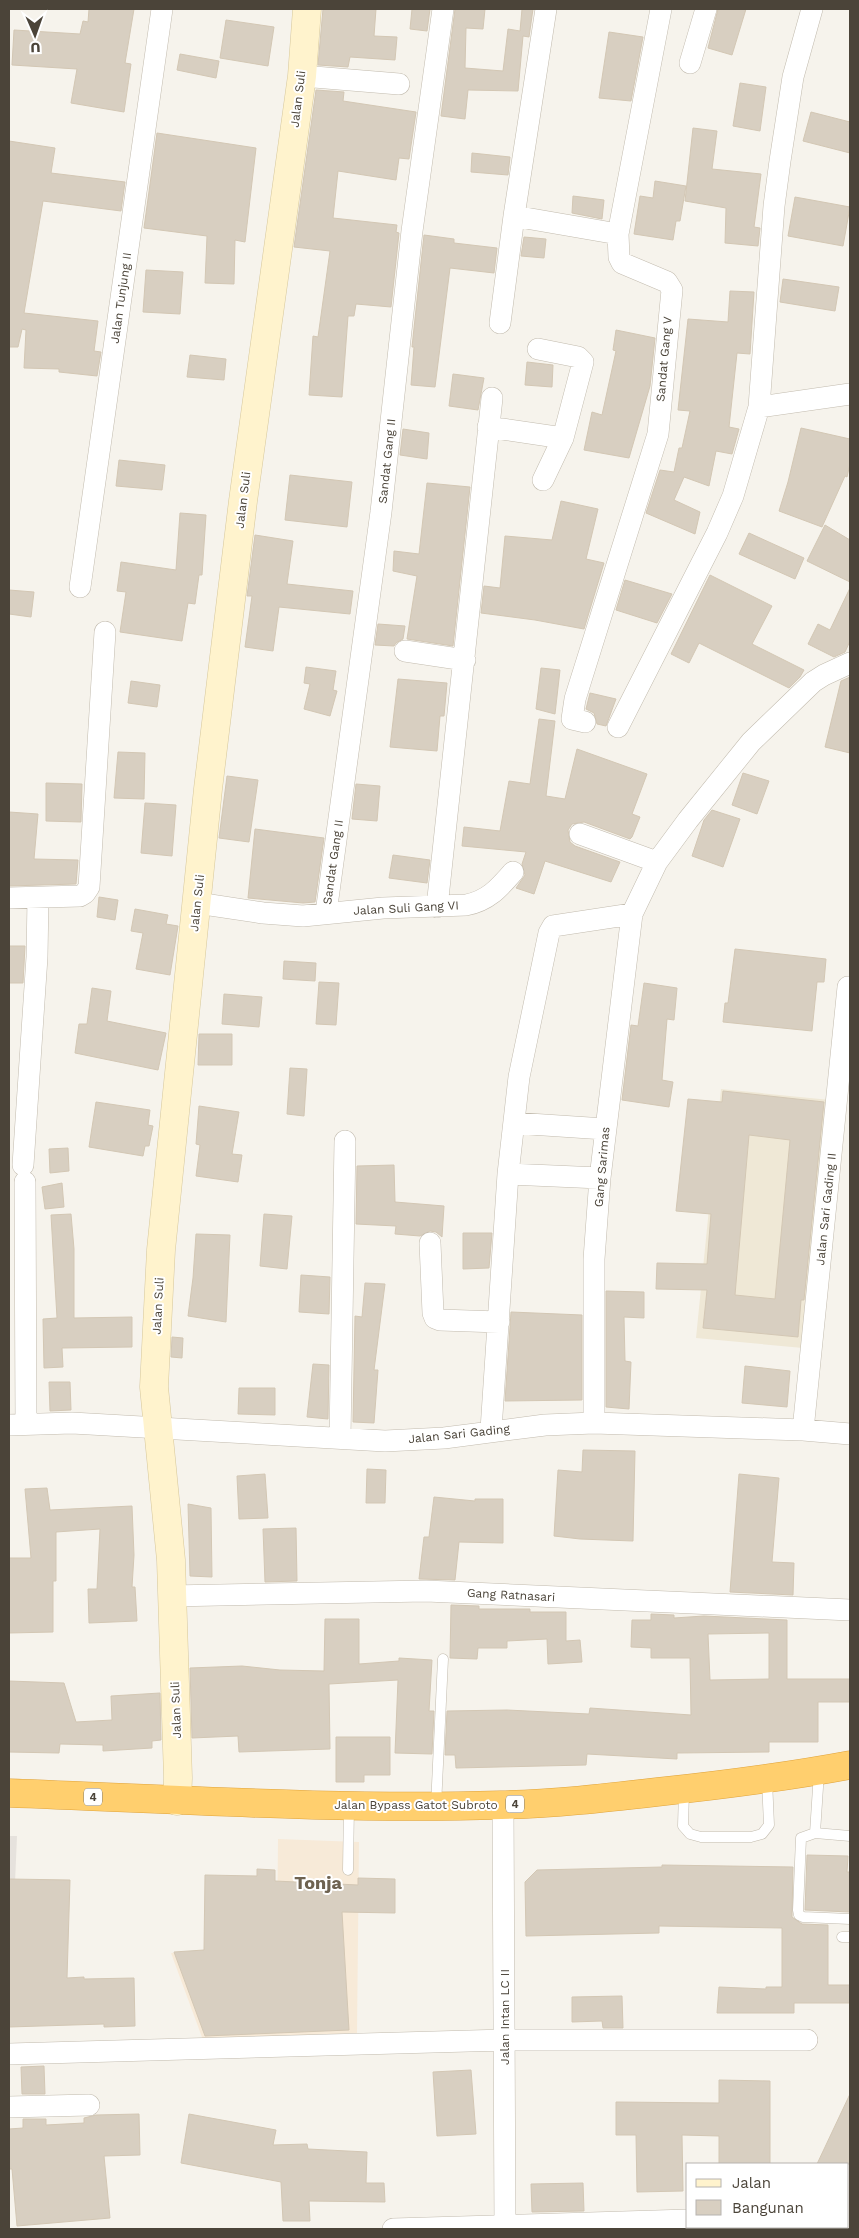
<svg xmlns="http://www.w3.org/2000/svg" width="859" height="2238" font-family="'Work Sans',sans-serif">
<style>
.commercial{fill:#f7ead8}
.industrial{fill:#e6e2dd}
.education{fill:#efe8d6}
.building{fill:#d8cfc1;stroke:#d3c7b4;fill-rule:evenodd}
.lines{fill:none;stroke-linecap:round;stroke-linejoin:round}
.lane-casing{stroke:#c2bbae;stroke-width:11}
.street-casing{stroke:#c2bbae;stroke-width:22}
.secondary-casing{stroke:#d6c79b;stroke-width:29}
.highway-casing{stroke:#e0a43c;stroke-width:29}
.lane{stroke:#fff;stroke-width:10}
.street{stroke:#fff;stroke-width:21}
.secondary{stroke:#fff3cd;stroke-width:28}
.highway{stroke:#ffcf6e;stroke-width:28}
.labels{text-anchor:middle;stroke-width:4;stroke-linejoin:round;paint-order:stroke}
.shield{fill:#fff;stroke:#817c74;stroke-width:1}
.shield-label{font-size:11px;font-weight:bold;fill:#4b4439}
.street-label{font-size:12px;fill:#4b4439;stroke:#fff}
.district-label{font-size:18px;font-weight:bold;fill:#6e6250;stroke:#fff}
</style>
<rect width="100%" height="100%" fill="#f6f3ec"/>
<path class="commercial" d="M278,1839L359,1842L357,2033L203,2040L171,1953L277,1944Z"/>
<path class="industrial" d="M9,1836H17L11,1977L9,1976Z"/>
<path class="education" d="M721,1089L830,1100L803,1348L696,1338Z"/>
<path class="building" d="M89,9H134L125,63L131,64L124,112L71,103L77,69L12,65L14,30L80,34L83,21L88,22Z
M323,9H376L374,36L397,37L395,60L350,57L348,67L318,65Z
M412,9H430L427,31L410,29Z
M455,9H485L483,29L466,28L465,68L503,71L508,29L520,31L522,9H533L529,37L523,36L518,91L468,90L465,119L441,116Z
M718,9H746L732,55L708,48Z
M226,20L274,27L268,66L220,58Z
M609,32L643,37L631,101L599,98Z
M180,54L219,61L216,78L177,70Z
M740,83L766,87L760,131L733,126Z
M316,90L344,92L343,101L416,112L409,159L399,158L396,180L338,171L333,218L397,225L396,232L399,233L391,307L356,304L354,316H348L342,397L309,395L313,336L318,337L330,251L294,247Z
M811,112L850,122V153L803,141Z
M693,128L717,131L712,169L761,174L754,227L760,228L758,246L725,243L726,208L685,201Z
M157,133L256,148L245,242L235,240L234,284L205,283L207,236L144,228Z
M9,141L55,148L51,173L125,182L121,211L43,201L24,313L98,321L94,351L101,352L97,376L59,372V369L24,368L26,330L22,329L18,347H9Z
M472,153L510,157L508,175L471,172Z
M655,181L686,186L680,221H676L673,240L634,234L640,196L653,198Z
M573,196L604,200L602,219L572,213Z
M795,197L850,207L843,246L788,236Z
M424,235L454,239V243L497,248L494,273L450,268L435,387L411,385L414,347H412Z
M524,237L546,239L544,258L521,256Z
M146,270L183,272L180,314L143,312Z
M783,279L839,287L835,311L780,302Z
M730,291L754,292L750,354L737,353L729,427L739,429L732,454L716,451L709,486L684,477L674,500L700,512L695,534L646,513L660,470L674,472L679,448H682L690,411L678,410L688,319L728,322Z
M616,330L655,338L650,386L629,458L584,450L592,412L602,415L616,351L613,350Z
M190,355L226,359L224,380L187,377Z
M527,362L553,365L552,387L525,385Z
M453,374L484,378L478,410L449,406Z
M801,428L850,439V464L847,477L845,476L822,527L779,511L788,482Z
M403,429L429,433L427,459L400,455Z
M119,460L165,465L162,490L116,486Z
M290,475L352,482L347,527L285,520Z
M427,483L470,487L453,646L407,639L417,576L393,571L394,551L419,554Z
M561,501L598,509L586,559L604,563L584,629L535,620L481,613L484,586L500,588L505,536L552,540Z
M180,513L206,515L202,575H199L195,604L188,603L182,641L120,632L126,592L117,591L121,562L176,570Z
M825,525L850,540V582L807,561Z
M749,533L804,558L795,579L739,554Z
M255,535L293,541L287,584L353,591L350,614L279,607L273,651L245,647L252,596H247Z
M710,575L772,606L752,644L804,670L800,677L789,688L699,643L689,663L671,654Z
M625,580L672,594L657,623L616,610Z
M850,588V641L845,652L834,657L808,644L818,624L830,630Z
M9,590L34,592L31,617L9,614Z
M378,624L405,626L403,639L396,643L394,646L375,645Z
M306,667L336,671L333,690L337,691L330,716L304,709L310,684L304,683Z
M541,668L560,670L555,714L536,709Z
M850,677V753L825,747L841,681Z
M398,679L447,683L444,716H440L437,751L390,747Z
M131,681L160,685L157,707L128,703Z
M590,693L616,699L606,726L597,724L594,713L586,709Z
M539,719L555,721L546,796L565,799L577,749L647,774L632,814L640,817L632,837L630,839L584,822L572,824L568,830L570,842L575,846L620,862L611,882L545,861L534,894L516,888L525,875L522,864L526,852L462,846L464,827L500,831L509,781L530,784Z
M118,752L145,753L144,799L114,798Z
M743,773L769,781L757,814L732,805Z
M227,776L258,780L249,842L219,838Z
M46,783L82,784L81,822L46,821Z
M356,784L380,786L377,821L352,819Z
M145,803L176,805L172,856L141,853Z
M712,810L740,819L723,867L692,856L704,820Z
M9,812L38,814L34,859L78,860L76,884L9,886Z
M255,829L324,838L315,902L303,903L248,898Z
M393,855L430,860L427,883L389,878Z
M99,897L118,900L115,920L97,917Z
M135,909L168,915L166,924L178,926L170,975L136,969L143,933L131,931Z
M9,946H25L23,983H9Z
M735,949L826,959L824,982H817L812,1031L723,1022L725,1003H728Z
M284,961L316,963L315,981L283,979Z
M319,982L339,983L336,1025L316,1024Z
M644,983L677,988L674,1020L667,1019L662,1080L673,1082L669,1107L622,1100L631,1025L638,1026Z
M92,988L111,991L107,1021L166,1033L158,1070L75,1053L79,1024H87Z
M224,994L262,997L259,1027L222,1024Z
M199,1034H232V1065H198Z
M290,1068L307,1069L304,1116L287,1114Z
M723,1091L824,1102L804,1300H801L798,1337L703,1328L707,1290L656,1289L657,1263L707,1264L711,1214L676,1211L688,1099L722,1102ZM749,1135L790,1140L775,1299L735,1295Z
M96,1102L150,1110L148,1125L153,1126L149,1146H145L143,1156L89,1147Z
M199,1106L239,1112L232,1154L242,1155L238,1182L196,1176L200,1145L196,1144Z
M68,1148L69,1171L50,1173L49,1149Z
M394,1165L395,1202L444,1206L442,1237L436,1232L430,1231L420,1236L395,1234L396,1226L356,1224L357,1166Z
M62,1183L64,1207L45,1209L42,1187Z
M71,1214L74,1249V1318L132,1317V1347L62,1348L63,1367L44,1368L43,1319L57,1318L51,1215Z
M264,1214L292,1216L287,1269L260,1266Z
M463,1233H492L489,1268L463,1269Z
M196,1234L230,1235L226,1322L188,1316L193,1278Z
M301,1275L330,1277L329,1314L299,1312Z
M365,1283L385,1284L374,1370H378L374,1423L353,1422L355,1316L362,1317Z
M606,1291L644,1292V1318L624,1317L625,1361L631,1362L629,1409L606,1407Z
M511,1312L582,1315V1400L505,1401Z
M172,1337L183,1338L182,1358L171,1357Z
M313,1364L329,1365L328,1419L307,1417Z
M745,1366L790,1371L787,1407L742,1403Z
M49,1382H70L71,1410L50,1411Z
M239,1388H275V1415L238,1414Z
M583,1450L635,1451L633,1541L580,1539L554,1536L558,1470L582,1472Z
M367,1469L386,1470L385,1503H366Z
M265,1474L268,1518L239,1519L237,1476Z
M739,1474L779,1478L772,1562L794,1563L793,1595L730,1592Z
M47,1488L50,1510L132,1506L134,1555L132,1587H135L137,1621L89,1623L88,1589H97L100,1529L56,1532V1581H53V1632L9,1633V1558H31L25,1489Z
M434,1497L475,1501V1499H503V1543L459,1542L455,1580L419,1579L424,1537H429Z
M188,1504L211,1508L212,1577L190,1576Z
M296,1528L297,1581L265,1582L263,1529Z
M451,1605L479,1606V1609H530V1612H566V1641L580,1640L582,1662L548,1664L547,1639L507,1641V1648H478L477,1659L450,1658Z
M651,1614L674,1615V1618L704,1616L787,1620V1679H850V1702H818V1742H769V1752L677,1753V1759L587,1754L586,1765L456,1768L455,1755H445L447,1711L507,1710L589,1714L590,1708L691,1715L690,1658H651V1648L631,1647L632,1620H651ZM769,1633V1679L710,1680L708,1634Z
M325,1619H359V1664L399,1661V1658L432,1660L429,1711H434L432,1754L395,1753L398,1680L329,1684L330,1749L239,1752L238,1736L192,1738L190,1668L242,1666L280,1670L324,1671Z
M9,1681L64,1683L76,1722L112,1720L111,1696L160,1693L161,1740L152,1741V1748L103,1751V1745L60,1744L59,1753L9,1752Z
M336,1737H390V1775H364V1782H336Z
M807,1855L848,1856L847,1872H850V1912L805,1910Z
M662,1865L793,1867L792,1917L802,1924L828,1925V1985H850V2003H794V2013H717L719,1987L766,1989V1987H782V1928L659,1926V1933L526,1936L525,1882L537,1870L662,1867Z
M257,1869L275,1870V1881L358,1885V1878L395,1879V1913L342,1912L349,2030L205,2036L174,1952L204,1950L205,1875L257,1876Z
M9,1879L70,1880L67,1978L84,1977V1979L134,1978L135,2026L104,2027V2024L9,2027Z
M622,1996L623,2028H603L602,2021L572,2022V1997Z
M44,2066L45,2094H22L21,2067Z
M471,2070L476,2134L437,2136L433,2072Z
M719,2080L770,2081V2164H719V2136L682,2135L683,2191L637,2192L636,2135H616V2102L719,2103Z
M850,2094V2164H817Z
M139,2114L140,2155L104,2156L110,2218L17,2226L12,2169H9V2129L23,2128V2119H46V2125L84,2123V2118L96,2115Z
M189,2114L276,2130L273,2145L307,2144L308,2149L367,2152L366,2183H384L385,2202L309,2201L310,2221H283L281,2182L181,2163Z
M583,2183L584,2211L532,2212L531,2184Z"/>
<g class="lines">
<g class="lane-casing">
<path id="lane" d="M684,1791L683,1826L690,1834L701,1837H751L762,1834L769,1825L767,1780
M436,1806L443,1659
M815,1833L819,1772
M850,1836L815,1833L801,1838L798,1910L799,1915L803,1917L850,1919
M348,1870L349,1805
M842,1937H850"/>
</g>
<g class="street-casing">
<path id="street" d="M690,63L706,9
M302,76L399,84
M514,216L618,234
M500,323L514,216L546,9
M538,349L578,357L583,362L563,438L543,480
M759,407L850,394
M488,427L563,438
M80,587L162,9
M405,651L465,660
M585,722L572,719L575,699L658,434L672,290L667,282L622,263L619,257L618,234L661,9
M618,727L717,533L733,496L759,407L774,206L780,161L793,77L812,9
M580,834L657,862
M9,898L80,896L85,893L89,887L105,632
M197,903L263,913L303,916L383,908L466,905C488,901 499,888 513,872
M437,907L492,398
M326,913L381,512L412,231L443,9
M514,1123L605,1129
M23,1165L37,957L38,898
M508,1174L600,1178
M25,1182L26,1424
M430,1243L433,1313L435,1318L440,1320L499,1322
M594,1423V1259L600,1178L632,914L657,862L688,820L751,742L813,682L824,675L850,663
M9,1425L72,1423L385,1441L444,1438L545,1425L594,1423L803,1430L850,1434
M491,1430L508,1174L519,1077L549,933L553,926L632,914
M803,1430L848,987
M340,1438L345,1141
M171,1596L426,1591L850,1610
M503,1805L505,2229
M9,2054L505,2040H807
M9,2107L89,2105
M393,2229L688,2220"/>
</g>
<g class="secondary-casing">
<path id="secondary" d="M177,1801L178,1778L171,1560L154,1387L161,1250L208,789L243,501L302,76L307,9"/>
</g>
<g class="highway-casing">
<path id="highway" d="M9,1793C172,1799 337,1810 501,1805C553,1804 605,1798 657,1792C722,1785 786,1777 850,1765"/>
</g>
<use href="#lane" class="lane"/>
<use href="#street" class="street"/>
<use href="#secondary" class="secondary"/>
<use href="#highway" class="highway"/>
</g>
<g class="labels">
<g class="shield">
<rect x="84" y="1788.5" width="18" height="17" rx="4"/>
<rect x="506" y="1795.5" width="18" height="17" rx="4"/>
</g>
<g class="shield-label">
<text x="93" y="1801">4</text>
<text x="515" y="1808">4</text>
</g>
<g class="street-label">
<text transform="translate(298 99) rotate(-83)" y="4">Jalan Suli</text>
<text transform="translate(121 298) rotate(-82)" y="4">Jalan Tunjung II</text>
<text transform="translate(664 359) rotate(-85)" y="4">Sandat Gang V</text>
<text transform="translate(387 461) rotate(-84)" y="4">Sandat Gang II</text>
<text transform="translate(243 500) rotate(-83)" y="4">Jalan Suli</text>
<text transform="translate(333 862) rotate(-82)" y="4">Sandat Gang II</text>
<text transform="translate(197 903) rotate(-84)" y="4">Jalan Suli</text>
<text transform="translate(406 908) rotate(-3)" y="4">Jalan Suli Gang VI</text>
<text transform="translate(602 1167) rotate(-85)" y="4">Gang Sarimas</text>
<text transform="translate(826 1209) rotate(-84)" y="4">Jalan Sari Gading II</text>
<text transform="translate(158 1306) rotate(-87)" y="4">Jalan Suli</text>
<text transform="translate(459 1434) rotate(-6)" y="4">Jalan Sari Gading</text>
<text transform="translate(511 1595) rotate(3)" y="4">Gang Ratnasari</text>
<text transform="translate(176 1710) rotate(-92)" y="4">Jalan Suli</text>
<text x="416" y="1809">Jalan Bypass Gatot Subroto</text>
<text transform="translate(505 2017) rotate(-90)" y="4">Jalan Intan LC II</text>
</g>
<g class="district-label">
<text x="318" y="1889">Tonja</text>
</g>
</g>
<rect width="859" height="2238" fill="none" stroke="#4b4439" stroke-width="20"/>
<rect x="686" y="2163" width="162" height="65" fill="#ffffff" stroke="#b7b4b0"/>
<rect x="696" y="2179" width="25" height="8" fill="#fff3cd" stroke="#b7b4b0"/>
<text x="732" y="2188" font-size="15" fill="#4b4439">Jalan</text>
<rect x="696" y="2200" width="25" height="15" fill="#d8cfc1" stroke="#b7b4b0"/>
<text x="732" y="2213" font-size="15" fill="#4b4439">Bangunan</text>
<g transform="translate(35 35) rotate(178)" stroke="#ffffff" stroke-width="4" paint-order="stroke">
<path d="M0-4L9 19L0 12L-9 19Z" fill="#4b4439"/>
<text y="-8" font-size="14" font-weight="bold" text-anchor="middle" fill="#4b4439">U</text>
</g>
</svg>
